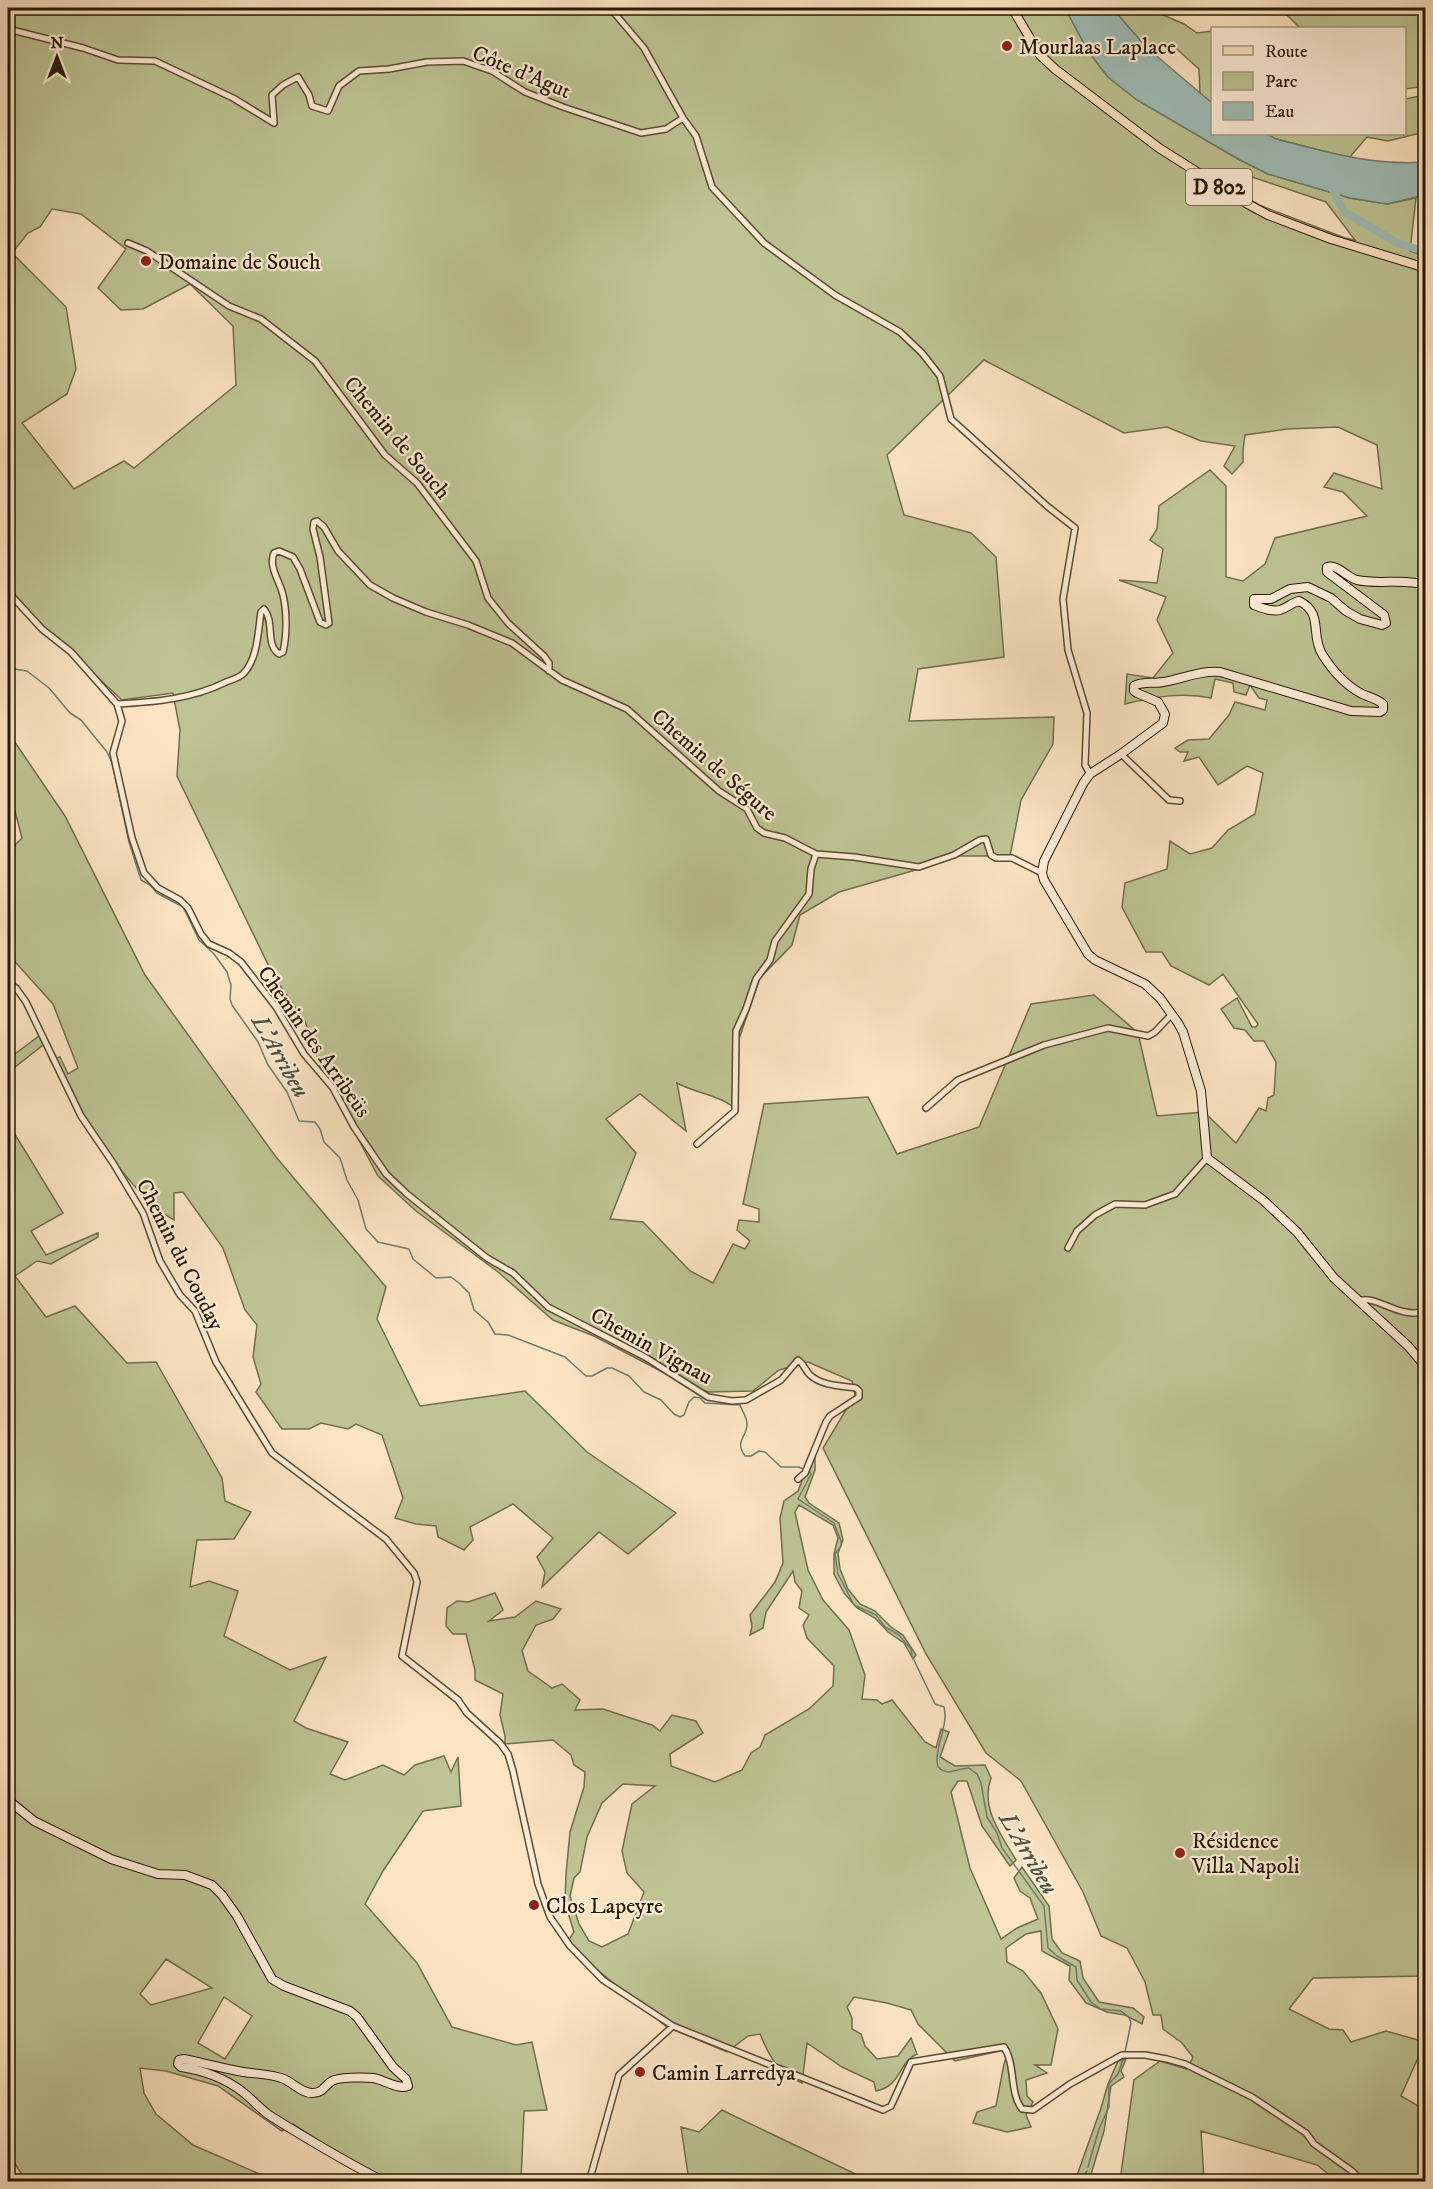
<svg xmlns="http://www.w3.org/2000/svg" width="1433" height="2189" font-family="'IM FELL DW Pica',serif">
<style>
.green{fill:#bec494;stroke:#726e4b;stroke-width:1.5;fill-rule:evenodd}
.water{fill:#9fbeb7;stroke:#6f7c6f;stroke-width:1.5}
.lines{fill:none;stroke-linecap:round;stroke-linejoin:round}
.stream{stroke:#6f7c6f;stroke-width:1.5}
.river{stroke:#9fbeb7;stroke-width:8}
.street-casing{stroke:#5c4b32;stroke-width:8}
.secondary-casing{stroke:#271802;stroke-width:10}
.primary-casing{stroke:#271802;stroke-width:10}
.street{stroke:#fdedd8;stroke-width:5}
.secondary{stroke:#fdedd8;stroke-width:8}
.primary{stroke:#fce4c3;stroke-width:8}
.poi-dot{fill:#8f2418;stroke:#fdedd8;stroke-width:2}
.labels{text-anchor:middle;stroke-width:4.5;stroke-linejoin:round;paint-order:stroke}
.shield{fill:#fdedd8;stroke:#675842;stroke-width:1.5}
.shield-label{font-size:21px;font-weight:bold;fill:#271802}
.poi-label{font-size:22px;fill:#271802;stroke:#fdedd8;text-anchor:start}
.street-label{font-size:22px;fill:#271802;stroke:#fdedd8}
.water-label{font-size:24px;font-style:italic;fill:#515241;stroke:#fdedd8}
</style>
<rect width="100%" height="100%" fill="#fce4c3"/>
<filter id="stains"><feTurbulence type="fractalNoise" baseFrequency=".00333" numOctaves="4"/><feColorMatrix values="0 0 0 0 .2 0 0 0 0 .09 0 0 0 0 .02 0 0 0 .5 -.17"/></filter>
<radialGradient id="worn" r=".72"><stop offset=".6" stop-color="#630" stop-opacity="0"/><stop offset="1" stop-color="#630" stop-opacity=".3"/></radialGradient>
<path class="green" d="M8,8H1065L1088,51L1108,77L1137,100L1240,160L1268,174L1350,198L1387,204L1416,198L1410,251L1425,256V1976L1313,1978L1289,2009L1329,2029L1343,2030L1351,2042L1386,2031L1425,2042L1401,2096L1425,2110V2181H1337L1317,2165L1201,2131L1204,2181H1120L1134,2080L1160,2061L1187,2069L1193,2057L1182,2043L1163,2029L1161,2015H1153L1145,1982L1127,1948L1101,1936L1083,1892L1021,1781L986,1753L926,1654L823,1448L855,1395L852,1381L808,1362L779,1370L753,1391L709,1392L689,1386L594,1336L553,1320L498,1272L416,1211L378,1176L322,1071L305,1021L274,977L177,776L180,730L173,693L122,700L22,607L8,585ZM1252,177L1326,202L1355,240L1345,238L1259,205L1232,189ZM52,209L81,214L126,249L98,288L121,310L143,309L190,284L233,326L236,385L134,468L124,461L74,489L22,423L67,394L76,369L66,307L12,253L28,233L40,227ZM984,360L1124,433L1167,427L1201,441L1235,446L1224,466L1232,474L1243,462V450L1245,435L1287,429L1338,427L1377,445L1382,489L1334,473L1324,487L1343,492L1367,516L1275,538L1265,564L1243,581L1226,577V486L1210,470L1159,506L1157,529L1150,540L1163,549L1157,583L1119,580L1166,597L1157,620L1173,653L1153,678L1127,674L1125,704C1154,697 1181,692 1211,698L1215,679L1233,683L1234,692L1246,695L1250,685L1259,698L1267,700L1265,710L1235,702L1229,715L1209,739L1188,740L1175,748L1180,752H1188L1184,761L1199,757L1218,785L1247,766L1263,773L1255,814L1228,830L1212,848L1190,854L1170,841L1167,869L1125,883L1122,907L1146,952H1162L1171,966L1209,985L1223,974L1258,1024L1256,1027H1252L1237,998L1221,1009L1234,1028L1245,1030L1254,1041H1264L1276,1062L1274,1095L1268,1098L1266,1111L1259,1108L1236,1143L1204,1112L1157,1116L1138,1033L1094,995L1031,1004L979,1127L897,1154L868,1097L764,1104L743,1204L759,1209V1222L739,1220L737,1230L750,1241L745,1249L733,1244L713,1283L690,1271L643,1222L610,1219L636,1153L606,1119L640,1094L686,1131L677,1083C695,1093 716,1094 732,1106L738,1104L739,1039L760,978L792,945L800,915L839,892L926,867L952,856H1010L1021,800L1053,744L1054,717L909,721L918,669L1004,657L996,557L971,533L904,515L887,455Z
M1112,8H1147L1184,24L1197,33L1212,31V103L1200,94L1199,69L1170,43L1146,47Z
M1268,8H1425V86L1405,89L1404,28H1300L1287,15Z
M1425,95V132L1388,141L1367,137L1349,158L1276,139L1266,134H1404L1405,99Z
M8,732L65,816L145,975L276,1157L386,1287L377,1319L420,1406L525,1391L587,1452L676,1513L628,1554L599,1532L542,1587L545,1572L537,1557L553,1538L513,1504L470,1527L473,1540L464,1550L438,1537L436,1526L416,1524L395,1518L403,1498L382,1435L356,1424L348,1429L321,1423L309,1429H282L256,1392L261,1384L253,1357L257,1325L245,1310L223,1248L183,1192L174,1193V1220L152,1207L111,1158L86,1122L50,1060L60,1057L68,1074L78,1068L53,1004L8,954V852L22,838L15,811L8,795Z
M43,1033L48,1041L14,1068L8,1096V1047L12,1056Z
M8,1123L63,1213L31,1231L46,1255L98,1233V1237L51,1264L37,1261L15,1276L46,1317L75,1306L127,1363L156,1362L222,1478L225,1501L251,1512L234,1539L197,1540L190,1587L209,1581L238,1591L224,1636L290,1670L326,1657L294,1721L306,1728L348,1742L330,1774L345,1780L383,1765L404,1775L415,1765L444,1756L451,1772L458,1757L461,1806L423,1811L383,1871L365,1904L417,1963L452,2027L516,2045L532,2042L547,2110L524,2111L521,2181H386L346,2159L293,2124L282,2131L218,2086L166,2071L140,2068L144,2093L156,2114L193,2145L264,2176L316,2177L323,2181H26L8,2153ZM166,1959L212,1988L151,2005L140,1994ZM224,1997L252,2016L225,2059L198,2043Z
M811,1457H815V1470L805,1497L809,1503L839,1523L843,1540L838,1553L840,1569L848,1589L860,1604L875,1611L892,1628L903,1635L916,1655L913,1659L904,1643L888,1632L875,1618L857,1608L844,1593L834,1574V1554L838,1538L833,1525L799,1505L795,1512L808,1570L823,1600L849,1630L865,1675L862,1699L877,1700L882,1704L892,1700L925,1742L936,1748L941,1729L949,1732L940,1757L955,1766L985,1765L991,1778C980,1807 1001,1835 1016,1860L1010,1866L982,1826L967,1781H958L951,1792L970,1868L1001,1939L1017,1928L1038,1919L1030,1898L1020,1891L1014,1878L1022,1867L1049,1906L1052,1939L1062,1953L1080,1961L1083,1978L1099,2002L1133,2008L1144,2017L1142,2024L1125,2015L1107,2012L1086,2003L1069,1980L1070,1966L1042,1951L1041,1931L1026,1934L1006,1948L1007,1962L1023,1971L1041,1993L1058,2029L1051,2065H1035L1047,2073L1026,2080L1027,2096L1033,2102L1026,2115L1031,2127L1007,2132L973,2123L977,2112L996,2106L1004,2064L1009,2049L955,2061L918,2024L911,2010L887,2003L854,1997L847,2007L852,2018V2029L861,2034L865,2046L877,2059L898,2056L911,2038L917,2054C898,2062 902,2086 876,2091L874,2082L842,2067L807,2043L802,2083C778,2073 770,2058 760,2034L748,2036L727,2052L667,2027L566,1944L574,1932L565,1903L566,1874L570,1832L584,1787L585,1772L574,1765L571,1755L553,1740L505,1744V1736L500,1715L503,1694L475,1680V1670L466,1634H453L446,1626L447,1608L457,1601L468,1602L495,1593L503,1610L489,1621L515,1617L536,1601L561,1609L553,1619L536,1625L522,1651L528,1671L552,1688L562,1684L580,1700L575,1710L603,1709L652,1725L660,1731L672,1715L696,1721L703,1733L670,1754L671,1766L715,1782L742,1770L751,1753L760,1747L765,1735L809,1709L833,1686L834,1666L807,1638L803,1625L809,1615L799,1608L802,1591L795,1582L793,1571L766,1612L763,1628L750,1635L752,1626L750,1615L775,1582L783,1563L780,1518L784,1501L798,1491ZM623,1784L655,1786L632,1804L622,1851L627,1873L644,1892L628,1934L602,1947L589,1941L579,1924L570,1896L574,1878L580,1872L587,1837L602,1803Z
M1126,2059L1121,2071L1124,2077L1111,2086L1104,2131L1089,2181H1075L1101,2108L1108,2084L1118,2061Z
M722,2110L730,2114L870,2181H689L681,2127L699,2132Z"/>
<path class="water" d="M1065,8H1112L1146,47L1212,103V134H1266L1276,139C1326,152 1373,166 1425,162V195L1387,204L1350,198L1268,174L1240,160L1137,100L1108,77L1088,51Z"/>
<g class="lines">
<path class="stream" d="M8,668L27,671L49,688L70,713L81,720L107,752L112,763L129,842L141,880L150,885L157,893L183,907L199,940L214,954L227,972L231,985L230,999L232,1005L258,1042L268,1065L287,1092L299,1121L315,1122L320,1129L324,1142L340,1158L347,1180L358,1200L366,1229L378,1242L409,1249L413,1259L436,1278L451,1277L459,1283L469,1293L474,1310L488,1322L495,1334L508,1335L565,1357L586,1376H592L607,1368H612L629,1376L644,1392L661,1400L674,1414L680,1417L684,1415L689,1402L694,1397L700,1398L705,1403L740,1405C742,1411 747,1417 747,1424C747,1438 734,1440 745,1456H751L759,1451L765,1452L781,1467H799L805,1470
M809,1471L811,1474L798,1499L834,1523L841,1541V1546L835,1554L838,1574L854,1605L876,1615L885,1627L899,1635L911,1649L912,1656L935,1704L944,1707C949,1727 933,1749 938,1767C948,1777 957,1768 969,1768L977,1774L981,1783L987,1817L997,1833L1002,1848L1044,1906L1048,1948L1057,1956L1076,1967L1077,1980L1091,2002L1101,2009L1121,2011L1129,2017L1131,2023L1125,2052
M1088,2167L1099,2129L1109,2107V2084L1118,2074L1123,2059
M1080,2182L1087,2171"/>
<path class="river" d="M1330,184L1344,212L1398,243L1426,252"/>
<g class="street-casing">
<path id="street" d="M610,8L644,48L683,118L696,136L712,187L764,243L835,295L900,332L922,353L940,376L951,419L1047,506L1075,528L1063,599L1068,650L1087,713L1085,765L1090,774
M8,29L83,48L118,60L155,61L233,98L274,123
M274,123L272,95L283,85L298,77L309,95L312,106L328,111L339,86L359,71L389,69L427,62L463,61L492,71L525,92L563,107L641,133L666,129L683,118
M128,243L147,251L229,306L261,319L315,361L385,455L417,483L476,561L488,598L508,623L544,656L549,663V671
M8,592L42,629L71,652L117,704L122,721L113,753L132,838L144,873L158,888L180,900L188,908L201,934L209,944L229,953L241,962L276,1007L304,1054L333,1088L354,1127L386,1174L407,1194L487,1258L513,1273L548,1307L645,1357L708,1397L732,1401L746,1400L781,1380L798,1360C804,1364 805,1370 810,1375C822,1386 842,1386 856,1388L859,1391V1397L830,1416L826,1422L805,1473L798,1479
M117,704C155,702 192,699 226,682C231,680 239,678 243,674C258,659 258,631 261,612L264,609C275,622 265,645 279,654L283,652C287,635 287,612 283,595C280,581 268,567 274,553L279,551L293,557L300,569L320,622L326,625L329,623L320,557L313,529L314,522L317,521L324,527L338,551L370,585L393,598L426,612L468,625L512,643L562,680L627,709L719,791L747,809L757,828L764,833L785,838L816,854L854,857L919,867L954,855L980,840L986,839L991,855L996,858H1012L1042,873
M1121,754L1169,800L1180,801
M8,983L16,988L26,1002L81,1116L113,1163L143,1213L160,1261L180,1295L195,1311L216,1362L272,1453L386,1539L414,1573L417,1582L402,1656L458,1700L467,1713L500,1743L508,1754L513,1771L538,1884L550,1917L570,1946L603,1980L673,2026L883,2110L891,2106L911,2062L1004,2047C1016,2065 1009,2092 1022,2109L1033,2110L1070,2084L1122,2055H1145L1167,2059L1185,2064L1252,2097L1306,2133L1314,2144L1352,2171L1362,2182
M926,1108L958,1080L1044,1045L1108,1028L1148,1036L1155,1032L1172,1014
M697,1144L735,1111L736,1031L746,1009L756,979L770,960L775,941L809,894L811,869L816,854
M1068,1248L1077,1231L1095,1215L1115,1204L1145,1205L1175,1194L1207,1158
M1358,1301C1378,1294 1398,1320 1426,1311
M589,2182L619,2075L673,2026"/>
</g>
<g class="secondary-casing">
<path id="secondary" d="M1426,585C1403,578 1379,585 1357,580C1346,577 1338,564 1327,567V572L1384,615L1386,623L1382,625L1360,619L1346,611L1331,598L1308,587L1290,589L1271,599H1254V605C1262,608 1272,612 1280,610C1287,608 1291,603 1299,601C1324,613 1310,634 1322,654C1332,670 1345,685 1362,694C1369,697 1377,699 1383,704V710L1380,712L1351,711L1220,672C1201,670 1182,679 1163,682C1153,684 1142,681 1134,686V691L1137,693L1158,702L1165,714L1163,723L1121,754L1090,774L1084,782L1044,861L1042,873L1044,880L1088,954L1095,960L1145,984L1160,998L1178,1023L1183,1032L1201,1091L1207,1158L1263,1200L1297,1232L1334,1278L1408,1346L1426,1367
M8,1800L34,1821L111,1859L158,1874L185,1875L212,1885L222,1895L237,1916L272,1979L284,1986L350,2011L357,2017L393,2067L406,2079L408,2086C398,2090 385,2080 373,2078C365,2077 338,2077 332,2081C325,2085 323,2093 313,2093C303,2094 293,2083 284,2079C272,2074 257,2074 243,2072C224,2069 204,2063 184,2059L179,2060L178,2064L181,2067C203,2070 227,2079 244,2093C254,2101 262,2111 272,2117C309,2140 346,2162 385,2182"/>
</g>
<g class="primary-casing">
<path id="primary" d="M1012,8L1040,55L1055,69L1159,148L1246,203L1268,215L1331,239L1426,268"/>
</g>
<use href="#street" class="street"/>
<use href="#secondary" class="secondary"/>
<use href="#primary" class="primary"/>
</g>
<g class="poi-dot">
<circle cx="1007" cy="46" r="6"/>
<circle cx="146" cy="261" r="6"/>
<circle cx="1180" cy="1853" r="6"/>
<circle cx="534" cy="1905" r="6"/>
<circle cx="640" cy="2072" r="6"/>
</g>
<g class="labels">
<rect class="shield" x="1186" y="169" width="66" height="36" rx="4.5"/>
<g class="shield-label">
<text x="1219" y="194">D 802</text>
</g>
<g class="poi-label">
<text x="1019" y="54">Mourlaas Laplace</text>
<text x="158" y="269">Domaine de Souch</text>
<text x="1192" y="1848">Résidence<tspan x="1192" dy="25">Villa Napoli</tspan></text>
<text x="546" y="1913">Clos Lapeyre</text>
<text x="652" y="2080">Camin Larredya</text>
</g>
<g class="street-label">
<text transform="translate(522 71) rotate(23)" y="8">Côte d'Agut</text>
<text transform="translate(398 437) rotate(50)" y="8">Chemin de Souch</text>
<text transform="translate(715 764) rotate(41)" y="8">Chemin de Ségure</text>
<text transform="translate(315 1041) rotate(55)" y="8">Chemin des Arribeüs</text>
<text transform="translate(181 1254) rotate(63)" y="8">Chemin du Couday</text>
<text transform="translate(652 1345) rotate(29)" y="8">Chemin Vignau</text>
</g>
<g class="water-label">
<text transform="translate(281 1056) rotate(60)" y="8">L'Arribeu</text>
<text transform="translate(1029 1853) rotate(59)" y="8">L'Arribeu</text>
</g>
</g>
<rect width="1433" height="2189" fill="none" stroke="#fce4c3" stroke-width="30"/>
<rect x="9" y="9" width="1415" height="2171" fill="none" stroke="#271802" stroke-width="3"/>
<rect x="15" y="15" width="1403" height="2159" fill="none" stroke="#271802" stroke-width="1.5"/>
<rect x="1211" y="27" width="195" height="108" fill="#fdedd8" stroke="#a79882" stroke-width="1.5"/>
<rect x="1223" y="46" width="30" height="9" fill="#fce4c3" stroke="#a79882" stroke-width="1.5"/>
<text x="1265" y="57" font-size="18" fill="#271802">Route</text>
<rect x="1223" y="72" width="30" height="18" fill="#bec494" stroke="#a79882" stroke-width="1.5"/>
<text x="1265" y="87" font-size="18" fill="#271802">Parc</text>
<rect x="1223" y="102" width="30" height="18" fill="#9fbeb7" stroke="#a79882" stroke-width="1.5"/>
<text x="1265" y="117" font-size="18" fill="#271802">Eau</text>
<g transform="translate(57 57)" stroke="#fdedd8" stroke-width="4.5" paint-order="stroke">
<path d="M0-4.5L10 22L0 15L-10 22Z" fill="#271802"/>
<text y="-9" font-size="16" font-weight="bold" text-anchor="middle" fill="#271802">N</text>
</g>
<rect width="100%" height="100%" filter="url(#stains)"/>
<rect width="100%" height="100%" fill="url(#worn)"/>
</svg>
